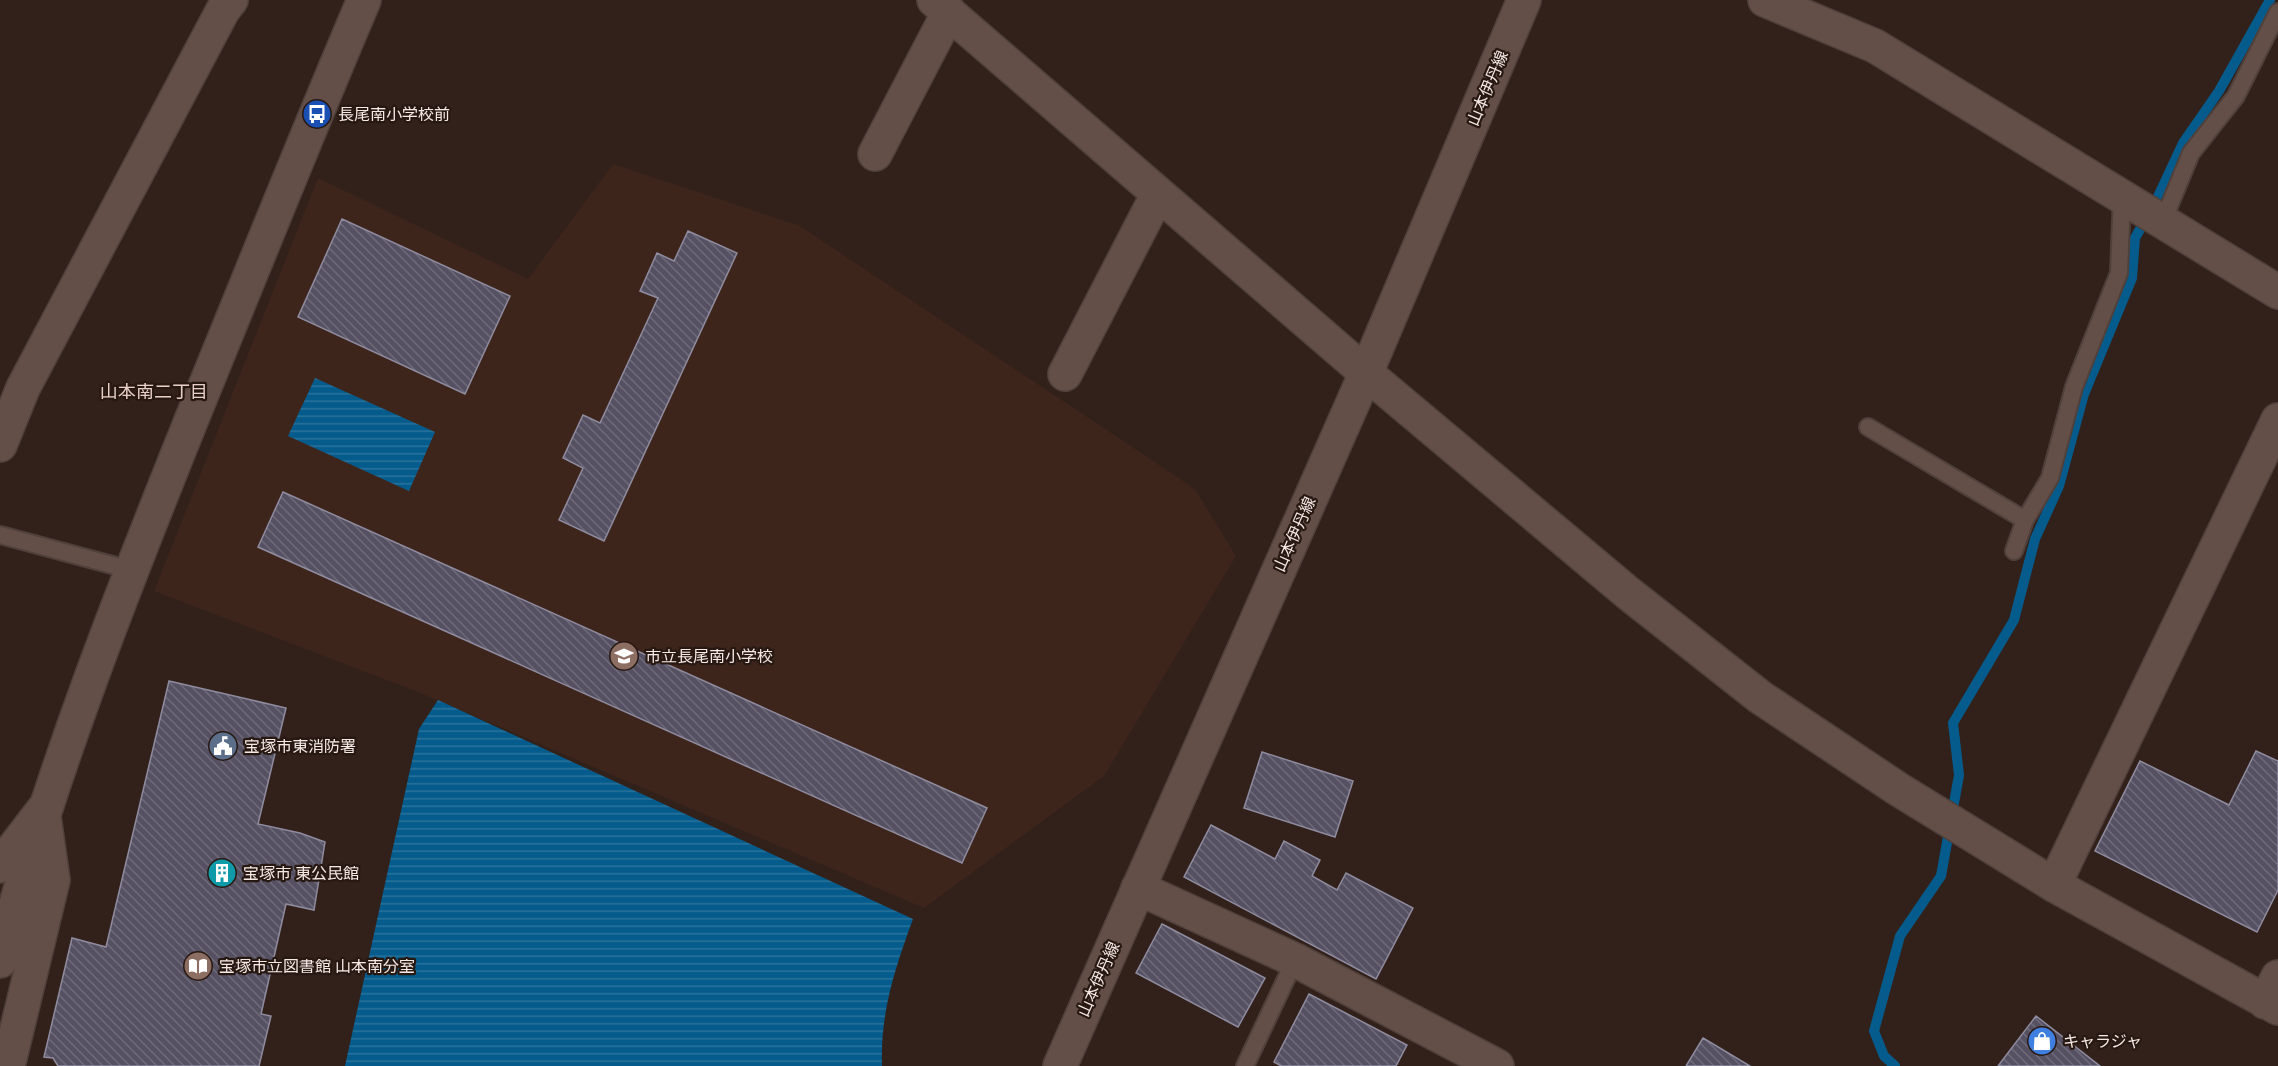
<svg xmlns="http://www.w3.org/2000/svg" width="2278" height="1066" font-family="Rubik,'Noto Sans JP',sans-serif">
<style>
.built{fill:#3d251c}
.water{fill:url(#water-rules)}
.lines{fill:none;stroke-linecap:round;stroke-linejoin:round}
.stream{stroke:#055c8c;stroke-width:10}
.building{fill:url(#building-back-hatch);stroke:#908ca0;stroke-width:1.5}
.service-casing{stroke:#4f403b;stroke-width:20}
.minor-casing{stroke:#4f403b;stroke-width:36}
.tertiary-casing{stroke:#4f403b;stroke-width:36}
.secondary-casing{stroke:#4f403b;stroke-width:36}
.service{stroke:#634f48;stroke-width:16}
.minor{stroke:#634f48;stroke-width:33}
.tertiary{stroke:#634f48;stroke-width:33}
.secondary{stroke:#634f48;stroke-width:33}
.labels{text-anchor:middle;stroke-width:4.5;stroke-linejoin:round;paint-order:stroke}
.street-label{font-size:16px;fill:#f5e9e5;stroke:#281812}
.poi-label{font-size:16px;fill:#f5e9e5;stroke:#281812;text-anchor:start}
.neighbourhood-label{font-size:18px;fill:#e7cfc6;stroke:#281812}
</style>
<defs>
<pattern id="water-rules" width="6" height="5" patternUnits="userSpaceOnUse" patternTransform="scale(1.5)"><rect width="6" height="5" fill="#055c8c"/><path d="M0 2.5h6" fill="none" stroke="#2a739c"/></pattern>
<pattern id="building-back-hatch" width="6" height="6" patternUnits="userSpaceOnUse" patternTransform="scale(1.5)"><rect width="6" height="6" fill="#555163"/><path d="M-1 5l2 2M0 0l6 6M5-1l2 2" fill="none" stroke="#6e6a79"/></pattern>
</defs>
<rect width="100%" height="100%" fill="#32211b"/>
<path class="built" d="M613,164L800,226L1195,489L1236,556L1104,776L924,908L418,692L154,591L318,178L528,279Z"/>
<path class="water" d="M315,378L435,432L409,491L288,436Z
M438,700L913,919C895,968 880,1013 882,1066H345L419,729Z"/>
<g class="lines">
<path class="stream" d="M1895,1066L1884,1056L1874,1031L1900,936L1941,876L1959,775L1953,723L2014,620L2035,539L2059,486L2084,394L2132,278L2135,238L2155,203L2183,143L2219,91L2270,0"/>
</g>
<path class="building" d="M342,219L510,296L465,394L298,317Z
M688,231L737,253L604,541L559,520L583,468L563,458L583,415L600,423L658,298L640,291L657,253L674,261Z
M283,492L987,808L962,863L258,547Z
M169,681L286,708L258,824L300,833L325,842L314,910L286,904L261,1014L271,1016L259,1066H58L53,1058L44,1057L72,938L106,947Z
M2256,751L2278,761V890L2257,932L2095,851L2140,761L2229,805Z
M1262,752L1353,781L1335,837L1244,808Z
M1211,825L1275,859L1284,841L1320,860L1312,876L1337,890L1346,873L1413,908L1376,979L1184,877Z
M1162,924L1265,978L1238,1027L1136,973Z
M1309,994L1407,1045L1396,1066H1281L1274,1062Z
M2036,1016L2100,1066H1998Z
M1703,1038L1750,1066H1686Z"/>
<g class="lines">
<g class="service-casing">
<path id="service" d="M2163,221L2191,153L2236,96L2278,12
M1868,427L2025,520
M0,535L131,570
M2014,551L2025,520L2050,478L2074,387L2119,273L2122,196
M1245,1066L1295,960"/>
</g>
<g class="minor-casing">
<path id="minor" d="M1765,0L1875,46L2278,292
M875,154L949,12
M1065,374L1158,194
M0,445L23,388L223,10L231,0
M0,866L43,810
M2054,885L2278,420
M1138,888L1295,960L1497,1066
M8,1066L53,880L43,810"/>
</g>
<g class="tertiary-casing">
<path id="tertiary" d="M934,0L1366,373L1628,593L1760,697L1898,789L2054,885L2278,1008
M0,961C51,772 122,592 195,411C251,274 306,136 364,0
M2265,1002L2278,977"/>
</g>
<g class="secondary-casing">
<path id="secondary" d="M1060,1066L1366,373L1524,0"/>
</g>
<use href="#service" class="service"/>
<use href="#minor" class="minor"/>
<use href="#tertiary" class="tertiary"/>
<use href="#secondary" class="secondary"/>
</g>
<defs>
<g id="bus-disc" transform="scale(1.5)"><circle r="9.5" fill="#1a4fb4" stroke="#281812"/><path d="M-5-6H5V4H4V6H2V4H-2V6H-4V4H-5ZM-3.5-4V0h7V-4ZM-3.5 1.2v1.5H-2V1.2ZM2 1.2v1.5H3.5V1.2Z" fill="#fff"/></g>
<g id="school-disc" transform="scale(1.5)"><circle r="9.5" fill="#8d6e63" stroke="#281812"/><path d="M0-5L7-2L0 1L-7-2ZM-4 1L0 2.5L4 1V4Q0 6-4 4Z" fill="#fff"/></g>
<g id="civic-disc" transform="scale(1.5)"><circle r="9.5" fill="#5c6f8a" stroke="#281812"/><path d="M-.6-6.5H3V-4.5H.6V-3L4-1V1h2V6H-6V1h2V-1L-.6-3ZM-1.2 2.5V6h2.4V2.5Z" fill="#fff"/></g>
<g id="building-disc" transform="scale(1.5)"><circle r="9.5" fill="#0f9aa8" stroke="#281812"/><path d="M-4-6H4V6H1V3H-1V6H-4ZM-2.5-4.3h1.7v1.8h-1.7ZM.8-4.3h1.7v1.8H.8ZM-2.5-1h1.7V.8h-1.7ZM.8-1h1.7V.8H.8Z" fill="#fff"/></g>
<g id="library-disc" transform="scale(1.5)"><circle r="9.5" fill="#8d6e63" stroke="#281812"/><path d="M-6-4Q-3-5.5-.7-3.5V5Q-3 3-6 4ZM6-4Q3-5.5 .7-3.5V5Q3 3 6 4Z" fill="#fff"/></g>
<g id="shop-disc" transform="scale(1.5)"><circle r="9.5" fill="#3f7fe0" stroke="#281812"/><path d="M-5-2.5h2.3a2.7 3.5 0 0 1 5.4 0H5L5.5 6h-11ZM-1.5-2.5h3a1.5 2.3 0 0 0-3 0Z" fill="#fff"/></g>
</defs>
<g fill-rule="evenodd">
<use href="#bus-disc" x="317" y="114"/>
<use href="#school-disc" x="624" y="656"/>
<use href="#civic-disc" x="223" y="746"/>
<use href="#building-disc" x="222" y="873"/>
<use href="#library-disc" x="198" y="966"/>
<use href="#shop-disc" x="2042" y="1041"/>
</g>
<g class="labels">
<g class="street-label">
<text transform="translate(1487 88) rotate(-67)" y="6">山本伊丹線</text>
<text transform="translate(1294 534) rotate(-66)" y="6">山本伊丹線</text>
<text transform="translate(1098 979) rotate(-66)" y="6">山本伊丹線</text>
</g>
<g class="poi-label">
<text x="338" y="120">長尾南小学校前</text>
<text x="645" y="662">市立長尾南小学校</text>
<text x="244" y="752">宝塚市東消防署</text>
<text x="243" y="879">宝塚市 東公民館</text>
<text x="219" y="972">宝塚市立図書館 山本南分室</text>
<text x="2063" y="1047">キャラジャ</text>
</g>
<g class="neighbourhood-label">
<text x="154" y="398">山本南二丁目</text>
</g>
</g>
</svg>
